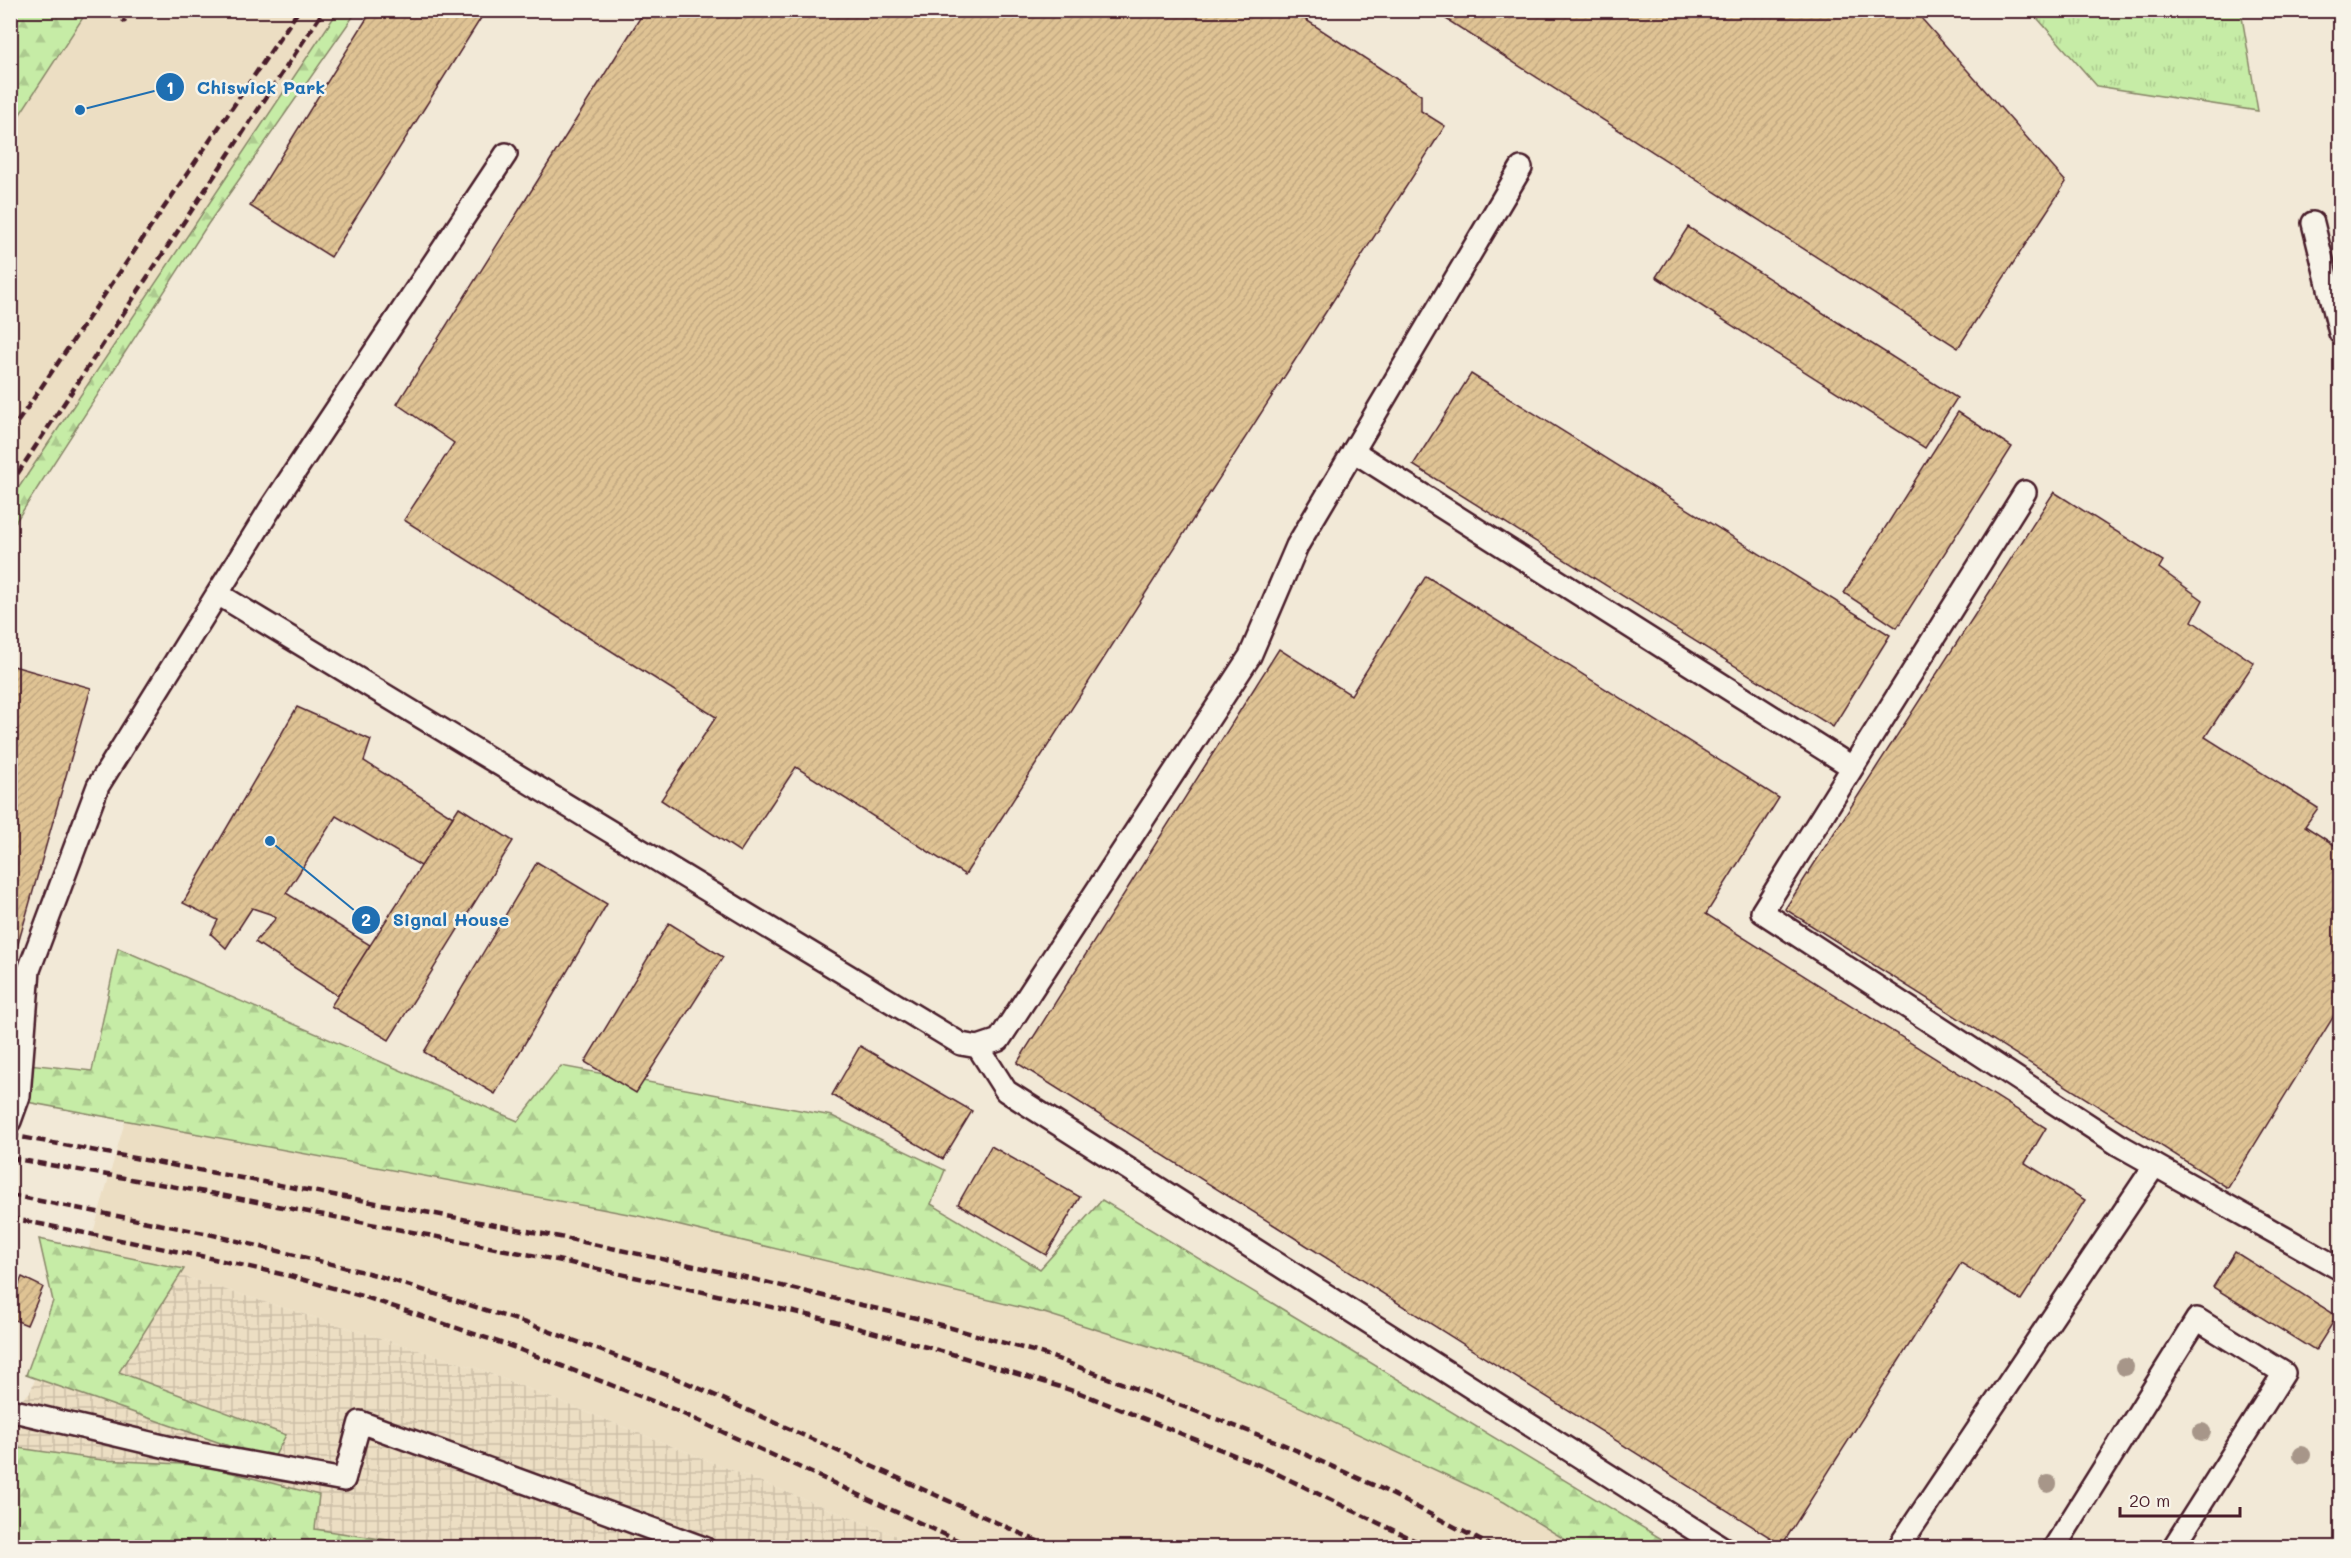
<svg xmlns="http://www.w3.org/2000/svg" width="2351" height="1558" font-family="Mali,sans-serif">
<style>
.built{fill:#ecdec3}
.industrial{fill:url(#industrial-grid)}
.forest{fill:url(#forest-firs);stroke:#888668;stroke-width:1.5}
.park{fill:url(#park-tufts);stroke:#888668;stroke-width:1.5}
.building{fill:url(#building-hatch);stroke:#4a1f2b;stroke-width:1.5}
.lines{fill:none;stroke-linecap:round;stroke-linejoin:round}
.service-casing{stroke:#4a1f2b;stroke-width:26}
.path{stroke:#4a1f2b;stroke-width:4;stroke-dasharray:4.5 4.5;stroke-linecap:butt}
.service{stroke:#f7f3e8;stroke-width:21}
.rail{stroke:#4a1f2b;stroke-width:4.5;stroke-dasharray:9 4.5;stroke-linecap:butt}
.tree{fill:#a79689}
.leader{fill:none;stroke:#1f6fb2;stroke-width:2}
.callout-dot{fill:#1f6fb2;stroke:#f7f3e8;stroke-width:2}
.mark-label{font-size:18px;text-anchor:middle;font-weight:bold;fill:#fff}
.callout-label{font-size:18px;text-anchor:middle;font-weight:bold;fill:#1f6fb2;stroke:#f7f3e8;stroke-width:5;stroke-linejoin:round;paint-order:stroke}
</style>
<defs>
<pattern id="industrial-grid" width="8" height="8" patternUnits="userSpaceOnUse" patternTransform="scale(1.5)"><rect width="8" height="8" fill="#ecdec3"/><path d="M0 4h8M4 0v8" fill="none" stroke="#ccbea8"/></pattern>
<pattern id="forest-firs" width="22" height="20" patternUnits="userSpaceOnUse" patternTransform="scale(1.5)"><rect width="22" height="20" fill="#c6eca6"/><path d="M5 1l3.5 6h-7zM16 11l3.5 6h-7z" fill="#acca8f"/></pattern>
<pattern id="park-tufts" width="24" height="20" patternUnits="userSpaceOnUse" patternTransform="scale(1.5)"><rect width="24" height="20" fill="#c6eca6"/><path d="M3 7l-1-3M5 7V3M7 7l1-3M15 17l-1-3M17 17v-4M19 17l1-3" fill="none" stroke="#acca8f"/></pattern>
<pattern id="building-hatch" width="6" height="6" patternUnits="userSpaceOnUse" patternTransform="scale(1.5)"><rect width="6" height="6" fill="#dfc394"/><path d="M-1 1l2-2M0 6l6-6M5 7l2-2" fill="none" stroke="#c1a780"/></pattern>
</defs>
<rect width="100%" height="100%" fill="#f2e9d7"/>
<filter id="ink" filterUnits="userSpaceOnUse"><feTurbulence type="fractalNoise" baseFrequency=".0167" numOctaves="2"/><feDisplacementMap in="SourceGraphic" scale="12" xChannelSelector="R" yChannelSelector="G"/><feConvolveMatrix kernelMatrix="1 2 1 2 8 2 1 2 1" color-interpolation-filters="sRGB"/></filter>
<g filter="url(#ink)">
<path class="built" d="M11,11H352L201,228L11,525Z
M141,1065L1041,1269L1102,1200L1675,1547H924L476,1368L89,1247Z"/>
<path class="industrial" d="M89,1247L476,1368L924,1547L11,1548V1410L30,1392Z"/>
<path class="forest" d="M11,10H82L86,13L11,128Z
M338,11H357L208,224L11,529V499Z
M118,948L518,1121L561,1066L832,1116L945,1170L931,1204L1040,1269L1102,1200L1675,1547H1577L1504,1502L1212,1366L1044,1313L639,1216L11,1099L10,1062L92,1071Z
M39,1239L184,1269L119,1372L286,1435L272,1461L26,1375L53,1301Z
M11,1447L102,1460L201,1465L319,1495L315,1529L434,1547H11Z"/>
<path class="park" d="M2031,11H2241L2258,111L2097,86Z"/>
<path class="building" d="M372,10H486L331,257L250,206Z
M645,10H1291L1421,95V111L1445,126L965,875L796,767L740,852L661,800L716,717L404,520L454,443L397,404Z
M1432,10H1914L2066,182L1958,348Z
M1688,227L1957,398L1925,448L1656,277Z
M1471,374L1890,635L1833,727L1413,465Z
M1958,412L2012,447L1897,628L1844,593Z
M2054,492L2163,561L2159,568L2203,600L2192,621L2254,663L2205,737L2318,808L2305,826L2336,846L2340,877V1006L2228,1188L1785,909Z
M1426,576L1779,798L1706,914L2046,1128L2025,1163L2085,1200L2021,1300L1961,1263L1782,1545L1017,1063L1279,649L1351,695Z
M10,665L91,688L14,958L10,956Z
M297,707L371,740L364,761L453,817L421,866L336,816L286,893L370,945L338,996L255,942L276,918L270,914L252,908L226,948L211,934L218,920L183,903Z
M459,807L513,841L389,1040L331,1006Z
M537,862L607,904L495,1094L424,1052Z
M669,923L723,957L636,1093L585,1062Z
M860,1046L972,1111L943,1159L832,1095Z
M991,1146L1080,1197L1046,1255L958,1204Z
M2235,1252L2337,1316L2315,1351L2213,1287Z
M22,1277L43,1287L27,1325L10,1318V1306Z"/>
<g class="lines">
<g class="service-casing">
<path id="service" d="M2313,223L2340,333
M1353,451L1852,767
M2025,492L1762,912L2119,1145L2340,1269
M218,594L961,1044L978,1047L999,1040L1250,656L1297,546L1521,168
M978,1047L1006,1091L1723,1548
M10,1121L19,1096L29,970L98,786L270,509L506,154
M10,1410L184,1451L344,1480L360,1422L704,1548
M1898,1548L2155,1165
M2054,1548L2197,1319L2284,1373L2173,1548"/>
</g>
<path class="path" d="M107,10L129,24"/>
<use href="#service" class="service"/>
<path class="rail" d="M10,433L299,10
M10,485L324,10
M10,1135L560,1237L736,1275L916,1318L1047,1355L1280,1443L1380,1488L1495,1548
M10,1158L205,1192L557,1260L817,1317L952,1354L1080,1393L1259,1465L1430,1548
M10,1195L209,1234L376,1275L532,1325L683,1381L1053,1548
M10,1218L205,1257L290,1276L365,1297L513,1347L673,1409L974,1548"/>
</g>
<g class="tree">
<circle cx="2125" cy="1367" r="9"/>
<circle cx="2202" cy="1432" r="9"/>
<circle cx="2302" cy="1455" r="9"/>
<circle cx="2048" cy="1484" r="9"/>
</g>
</g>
<path class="leader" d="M80 110L170 87M270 841L366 920"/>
<g class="callout-dot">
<circle cx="80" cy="110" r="6"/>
<circle cx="270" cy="841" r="6"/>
<circle cx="170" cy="87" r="15"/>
<circle cx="366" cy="920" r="15"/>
</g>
<g class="mark-label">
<text x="170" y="94">1</text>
<text x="366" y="926">2</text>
</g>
<g class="callout-label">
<text x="261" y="94">Chiswick Park</text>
<text x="451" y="926">Signal House</text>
</g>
<rect width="2351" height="1558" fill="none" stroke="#f7f3e8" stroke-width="36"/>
<rect x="18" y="18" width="2315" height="1522" fill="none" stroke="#4a1f2b" stroke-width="2" filter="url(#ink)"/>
<path d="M2120 1507v9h120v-9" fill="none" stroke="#4a1f2b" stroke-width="3"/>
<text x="2129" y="1507" font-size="18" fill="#4a1f2b" stroke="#f7f3e8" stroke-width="4.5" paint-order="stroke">20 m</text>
</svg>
